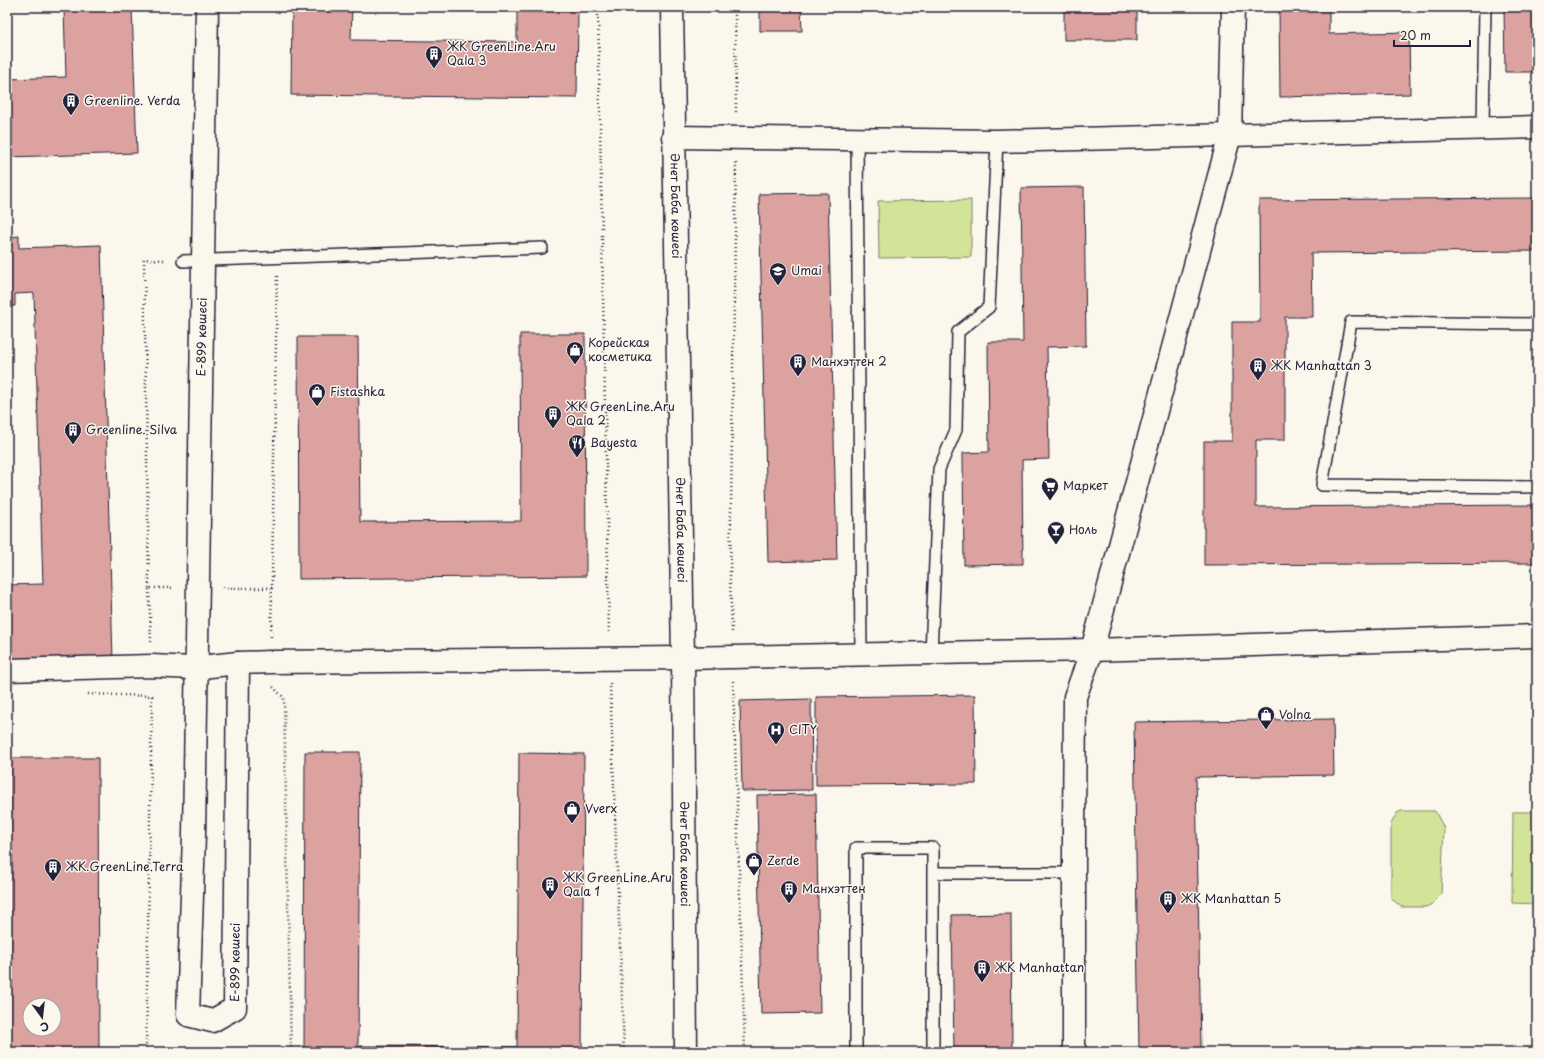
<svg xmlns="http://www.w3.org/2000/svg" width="1544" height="1059" font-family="'Playpen Sans',sans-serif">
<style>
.green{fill:#d3e498;stroke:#7a836a}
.building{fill:#dca2a0;stroke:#22223b;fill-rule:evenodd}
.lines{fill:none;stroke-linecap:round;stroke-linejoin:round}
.service-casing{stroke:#22223b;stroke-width:14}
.minor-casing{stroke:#22223b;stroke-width:25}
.tertiary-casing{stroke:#22223b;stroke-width:25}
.path{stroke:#22223b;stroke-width:2.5;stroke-dasharray:1 3;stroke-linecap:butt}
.service{stroke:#fbf7ec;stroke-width:11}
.minor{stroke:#fbf7ec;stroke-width:22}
.tertiary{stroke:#fbf7ec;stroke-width:22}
.labels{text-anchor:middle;stroke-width:3;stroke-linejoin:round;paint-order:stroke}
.poi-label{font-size:12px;fill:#22223b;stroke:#fbf7ec;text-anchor:start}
.street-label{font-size:12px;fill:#22223b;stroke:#fbf7ec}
</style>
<rect width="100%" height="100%" fill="#fbf7ec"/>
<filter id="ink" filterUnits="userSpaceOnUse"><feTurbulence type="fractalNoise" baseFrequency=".025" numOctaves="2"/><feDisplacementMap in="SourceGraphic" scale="8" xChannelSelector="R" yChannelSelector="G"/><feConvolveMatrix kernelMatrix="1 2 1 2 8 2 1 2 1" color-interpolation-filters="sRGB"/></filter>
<g filter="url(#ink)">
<path class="green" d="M971,200V257L879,258L878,201Z
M1401,811H1435L1444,828L1441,895L1432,904L1426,907H1401L1391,898V824L1397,813Z
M1513,812H1537V904L1512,903Z"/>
<path class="building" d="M64,7H132L137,153L7,157V79L66,77Z
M292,7H352L351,40L517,42V7H578L577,98L291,95Z
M760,7H801L802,31H760Z
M1064,7H1137V40H1064Z
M1279,7H1329V34L1409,32L1410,94L1280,97Z
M1504,7H1537V72H1505Z
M1084,187L1086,346L1047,347L1049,459L1022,460L1023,564L964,565L963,453L989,452L988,342H1023L1021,188Z
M828,193L837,560L768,562L759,194Z
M1537,198V251L1311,253L1312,317H1285V440H1256V507L1537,505V563L1204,565V441H1232V322H1260L1259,200Z
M19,236V248L101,245L113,660L7,663V585L43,584L34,293L15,294V306H7V237Z
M520,334H585L586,576L299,579L298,337H358L360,522L521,521Z
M975,695L976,784L816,785V697Z
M811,699L812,790L742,791L740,701Z
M1333,719L1334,775L1196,777L1201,1052H1139L1134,722Z
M305,752H360L358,1046L517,1047L519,753L584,754L582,1052H304Z
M7,758H98L99,1052H7ZM30,1005H54V1029H30Z
M816,794L820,1013L761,1014L757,795Z
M1011,914L1012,1052H954L952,915Z"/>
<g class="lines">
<g class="service-casing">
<path id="service" d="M1483,127L1485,7
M857,139L861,654
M183,261L542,248
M1537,324L1351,322L1322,485L1537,487
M931,653L939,469L956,430L958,332L989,307L997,141
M933,873H1074
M856,1052V848H933V1052"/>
</g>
<g class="minor-casing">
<g id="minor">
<path id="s1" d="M207,7L194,835L188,1015L212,1021L235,1008L238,663"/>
<path d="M673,137L997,141L1537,127"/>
<path d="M7,670L152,666L192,668L238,663L271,662L683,658L1092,650L1537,636"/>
<path d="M1074,1052V831L1075,697L1092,650L1230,135L1233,7"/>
</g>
</g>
<g class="tertiary-casing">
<g id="tertiary">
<path id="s2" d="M672,7L683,658L686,1052"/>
</g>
</g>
<path class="path" d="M598,7L609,634
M735,7L736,114
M149,588L144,259L164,260
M223,588H272
M732,632L730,579L736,161
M271,637L277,276
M151,642L149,588H174
M733,681L745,1052
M610,683L624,1052
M273,687L284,698L291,1052
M88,694L152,696L146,1052"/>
<use href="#service" class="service"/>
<use href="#minor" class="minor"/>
<use href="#tertiary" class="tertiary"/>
</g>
</g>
<defs>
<g id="building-pin" transform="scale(0.9)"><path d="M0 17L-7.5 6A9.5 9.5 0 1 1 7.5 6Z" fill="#22223b" stroke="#fbf7ec"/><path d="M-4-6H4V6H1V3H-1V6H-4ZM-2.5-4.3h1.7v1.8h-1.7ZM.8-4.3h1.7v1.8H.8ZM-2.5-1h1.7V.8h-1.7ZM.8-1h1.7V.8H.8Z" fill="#fff"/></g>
<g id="school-pin" transform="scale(0.9)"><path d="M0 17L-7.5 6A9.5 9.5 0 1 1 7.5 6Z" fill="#22223b" stroke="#fbf7ec"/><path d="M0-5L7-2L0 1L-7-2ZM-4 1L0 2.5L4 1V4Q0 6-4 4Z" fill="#fff"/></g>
<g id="shop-pin" transform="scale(0.9)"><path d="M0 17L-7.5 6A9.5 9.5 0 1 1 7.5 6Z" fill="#22223b" stroke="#fbf7ec"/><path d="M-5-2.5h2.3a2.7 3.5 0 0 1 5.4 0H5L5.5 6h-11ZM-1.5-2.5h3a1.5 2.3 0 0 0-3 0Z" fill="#fff"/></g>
<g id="restaurant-pin" transform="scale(0.9)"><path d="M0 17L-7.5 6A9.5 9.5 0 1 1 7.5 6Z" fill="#22223b" stroke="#fbf7ec"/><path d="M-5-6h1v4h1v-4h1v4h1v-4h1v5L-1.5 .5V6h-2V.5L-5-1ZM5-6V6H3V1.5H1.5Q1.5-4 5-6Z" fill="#fff"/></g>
<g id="supermarket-pin" transform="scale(0.9)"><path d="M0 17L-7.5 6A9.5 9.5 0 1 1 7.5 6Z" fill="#22223b" stroke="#fbf7ec"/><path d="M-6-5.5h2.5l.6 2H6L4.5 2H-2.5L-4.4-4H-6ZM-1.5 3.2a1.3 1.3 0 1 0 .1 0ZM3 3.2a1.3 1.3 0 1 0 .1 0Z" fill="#fff"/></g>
<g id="bar-pin" transform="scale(0.9)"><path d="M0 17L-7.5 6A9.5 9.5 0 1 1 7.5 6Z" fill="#22223b" stroke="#fbf7ec"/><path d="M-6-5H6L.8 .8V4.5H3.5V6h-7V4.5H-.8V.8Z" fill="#fff"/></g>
<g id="hospital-pin" transform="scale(0.9)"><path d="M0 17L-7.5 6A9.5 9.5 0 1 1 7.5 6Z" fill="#22223b" stroke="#fbf7ec"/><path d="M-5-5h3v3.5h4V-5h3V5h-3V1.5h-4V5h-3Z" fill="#fff"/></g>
</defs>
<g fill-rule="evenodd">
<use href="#building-pin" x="434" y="54"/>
<use href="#building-pin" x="71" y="101"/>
<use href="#school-pin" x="778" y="271"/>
<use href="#shop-pin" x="575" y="350"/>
<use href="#building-pin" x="798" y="362"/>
<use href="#building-pin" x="1258" y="366"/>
<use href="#shop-pin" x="317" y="392"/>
<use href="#building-pin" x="553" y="414"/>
<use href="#building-pin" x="73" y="430"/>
<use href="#restaurant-pin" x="577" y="443"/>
<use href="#supermarket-pin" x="1050" y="486"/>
<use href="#bar-pin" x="1056" y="530"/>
<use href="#shop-pin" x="1266" y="715"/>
<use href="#hospital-pin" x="776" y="730"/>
<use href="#shop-pin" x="572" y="809"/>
<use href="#shop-pin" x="754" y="861"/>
<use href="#building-pin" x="53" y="867"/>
<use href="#building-pin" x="550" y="885"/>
<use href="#building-pin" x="789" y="889"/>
<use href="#building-pin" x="1168" y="899"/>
<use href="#building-pin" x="982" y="968"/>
</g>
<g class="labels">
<g class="poi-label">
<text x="447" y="51">ЖК GreenLine.Aru<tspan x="447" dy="14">Qala 3</tspan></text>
<text x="84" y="105">Greenline. Verda</text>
<text x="791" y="275">Umai</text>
<text x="588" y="347">Корейская<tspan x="588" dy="14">косметика</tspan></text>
<text x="811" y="366">Манхэттен 2</text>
<text x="1271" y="370">ЖК Manhattan 3</text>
<text x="330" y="396">Fistashka</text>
<text x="566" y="411">ЖК GreenLine.Aru<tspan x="566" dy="14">Qala 2</tspan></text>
<text x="86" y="434">Greenline. Silva</text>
<text x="590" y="447">Bayesta</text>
<text x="1063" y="490">Маркет</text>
<text x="1069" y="534">Ноль</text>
<text x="1279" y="719">Volna</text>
<text x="789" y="734">CITY</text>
<text x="585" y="813">Vverx</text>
<text x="767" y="865">Zerde</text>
<text x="66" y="871">ЖК.GreenLine.Terra</text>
<text x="563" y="882">ЖК GreenLine.Aru<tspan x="563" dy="14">Qala 1</tspan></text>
<text x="802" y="893">Манхэттен</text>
<text x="1181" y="903">ЖК Manhattan 5</text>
<text x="995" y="972">ЖК Manhattan</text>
</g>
<g class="street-label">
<text dy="4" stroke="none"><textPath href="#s2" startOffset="199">Әнет Баба көшесі</textPath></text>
<text transform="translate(202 337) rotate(-89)" y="4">Е-899 көшесі</text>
<text dy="4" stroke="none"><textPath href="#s2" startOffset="523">Әнет Баба көшесі</textPath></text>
<text dy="4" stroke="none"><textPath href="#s2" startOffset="847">Әнет Баба көшесі</textPath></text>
<text dy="4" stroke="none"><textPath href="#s1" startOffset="1105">Е-899 көшесі</textPath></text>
</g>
</g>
<rect width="1544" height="1059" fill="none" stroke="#fbf7ec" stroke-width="24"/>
<rect x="12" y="12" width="1520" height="1035" fill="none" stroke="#22223b" stroke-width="1.5" filter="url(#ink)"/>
<g transform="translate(42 1017) rotate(165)"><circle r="19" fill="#fbf7ec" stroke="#a4a2a5"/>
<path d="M0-3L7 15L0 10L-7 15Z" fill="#22223b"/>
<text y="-6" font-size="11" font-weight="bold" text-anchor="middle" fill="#22223b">С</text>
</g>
<path d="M1394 40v6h76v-6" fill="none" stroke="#22223b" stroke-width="2"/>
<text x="1400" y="40" font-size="12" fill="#22223b" stroke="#fbf7ec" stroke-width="3" paint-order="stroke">20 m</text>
</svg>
